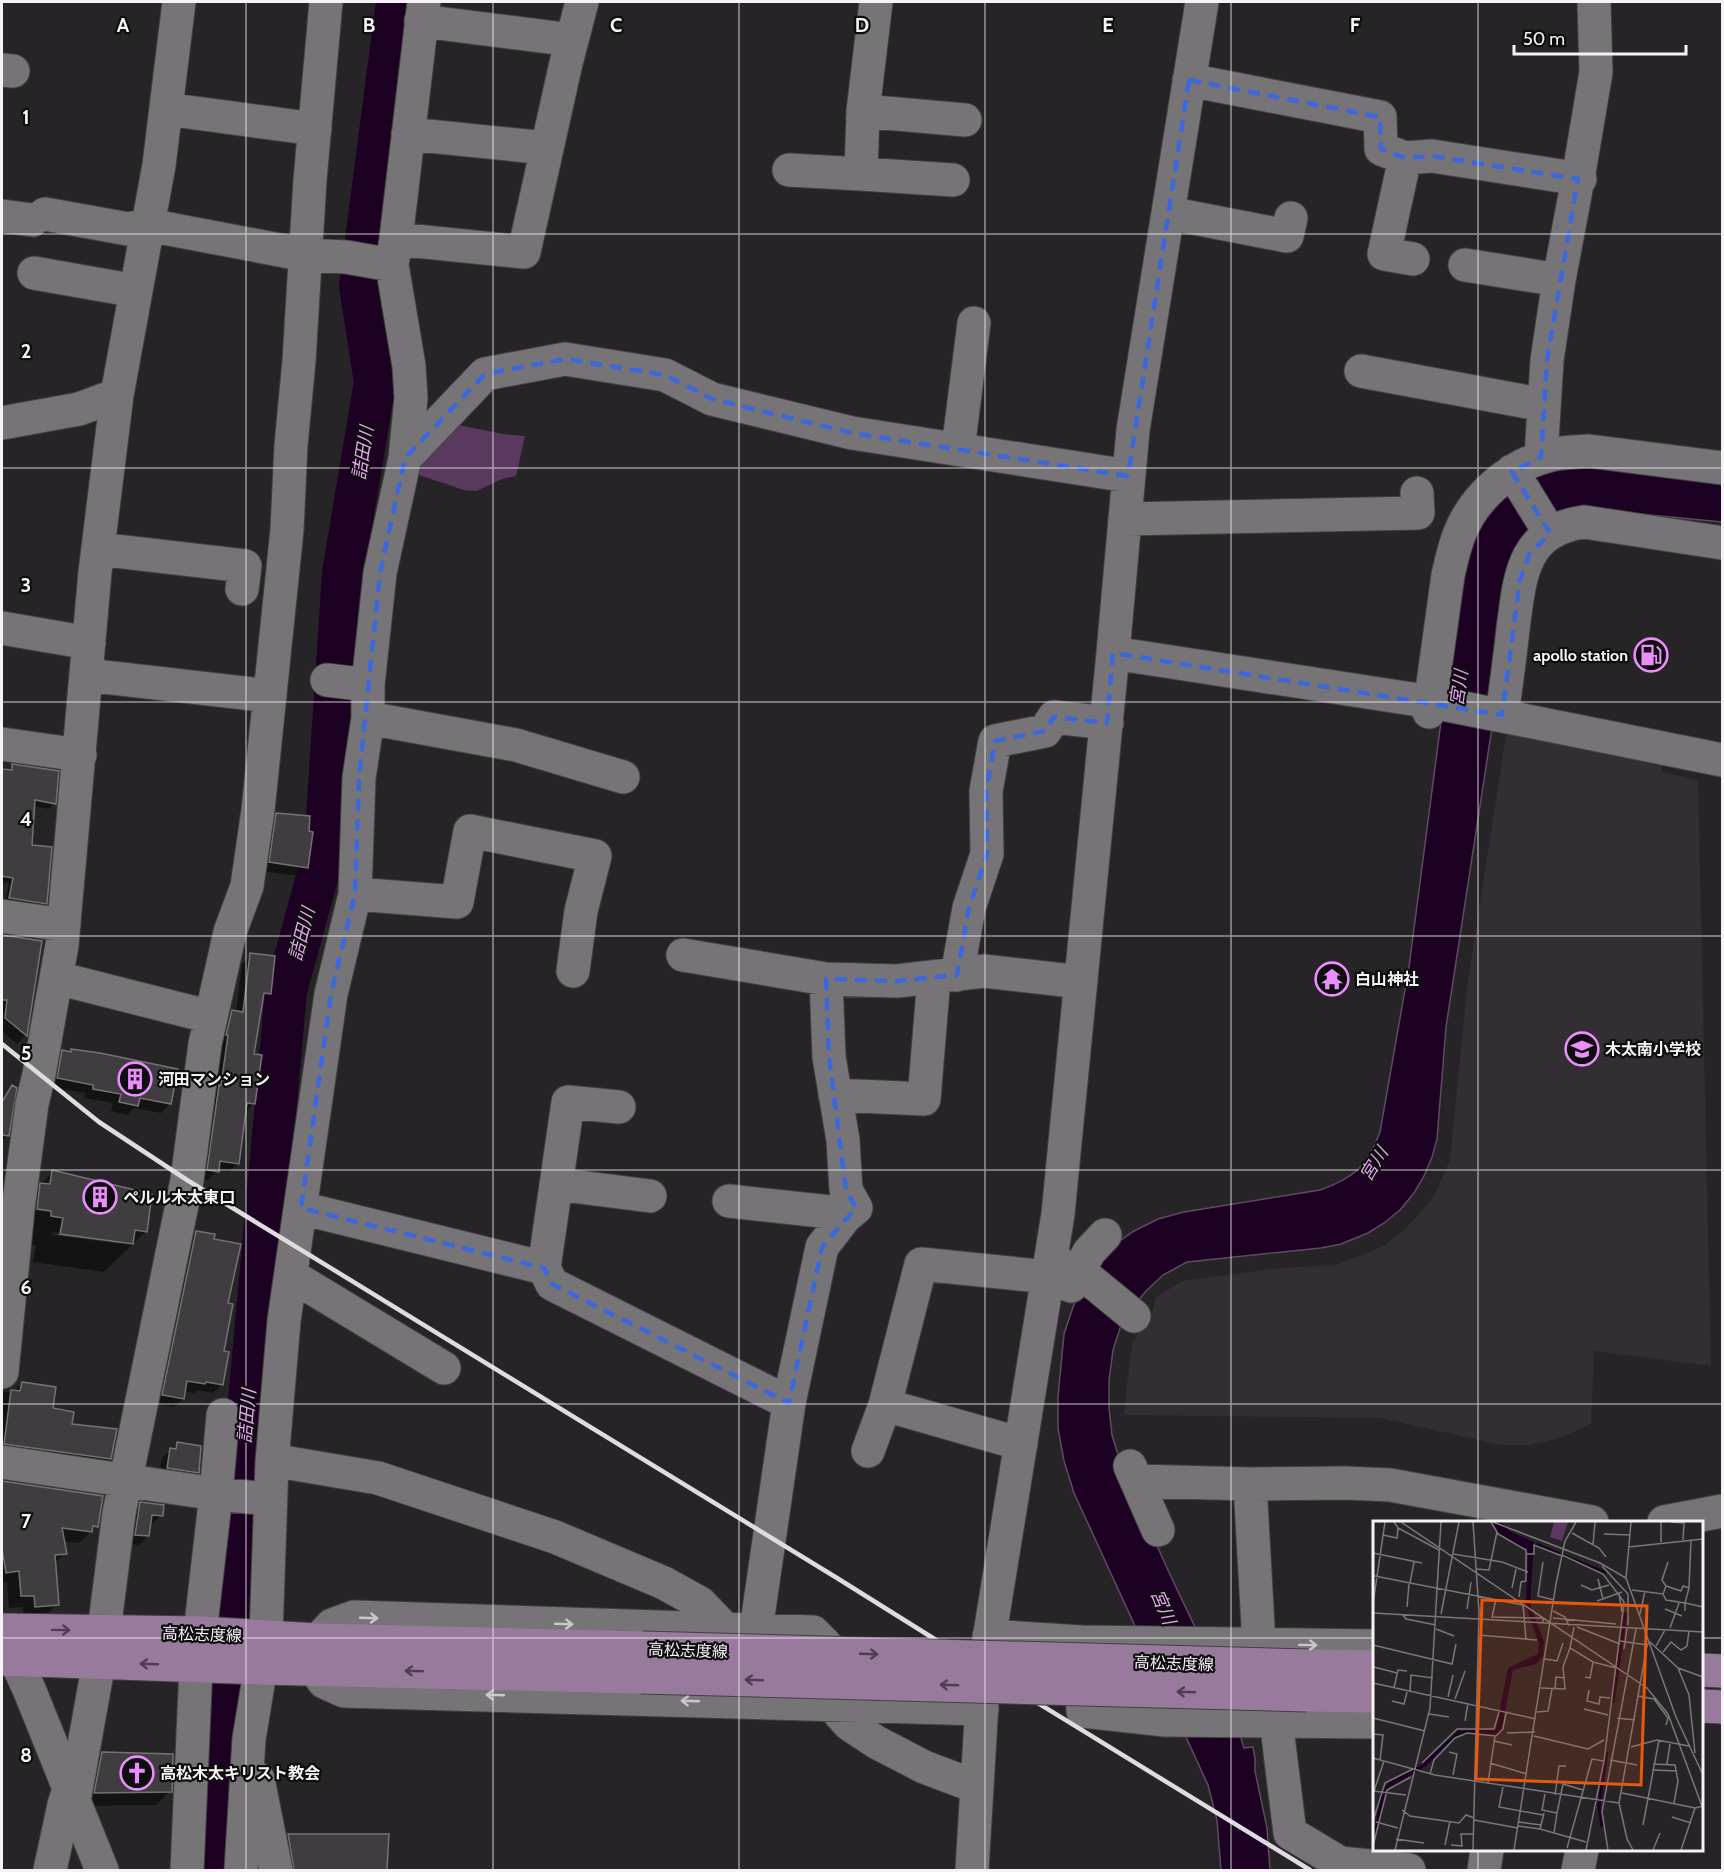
<svg xmlns="http://www.w3.org/2000/svg" width="1724" height="1872" font-family="Cabin,'Noto Sans JP',sans-serif">
<style>
.built{fill:#332d34}
.green{fill:#593a5e}
.water{fill:#1d0123;stroke:#5e4a62;stroke-width:1.5}
.shadow{fill:#0007;fill-rule:evenodd}
.lines{fill:none;stroke-linecap:round;stroke-linejoin:round}
.river{stroke:#1d0123;stroke-width:42}
.building{fill:#403d40;stroke:#757275;stroke-width:1.5}
.minor-casing{stroke:#424042;stroke-width:35}
.major-casing{stroke:#424042;stroke-width:35}
.minor{stroke:#777477;stroke-width:33}
.major{stroke:#987a9d;stroke-width:33}
.rail{stroke:#dedcde;stroke-width:4.5}
.major-bridge-casing{stroke:#424042;stroke-width:35;stroke-linecap:butt}
.major-bridge{stroke:#987a9d;stroke-width:33}
.oneway{stroke:#c9c7c9}
.oneway2{stroke:#4d3f4f}
.marked{fill:none;stroke:#3d67dc;stroke-width:4.5;stroke-dasharray:12 8;stroke-linejoin:round}
.grid{fill:none;stroke:#f5f3f5;stroke-width:1.5;stroke-opacity:0.55}
.labels{text-anchor:middle;stroke-width:4.5;stroke-linejoin:round;paint-order:stroke}
.poi-label{font-size:16px;font-weight:bold;fill:#f5f3f5;stroke:#0f0e0f;text-anchor:start}
.street-label{font-size:16px;fill:#f5f3f5;stroke:#0f0e0f}
.water-label{font-size:18px;font-style:italic;fill:#e5a3f0;stroke:#0f0e0f}
.inset-river{fill:none;stroke:#1d0123;stroke-width:3}
.inset-road{fill:none;stroke:#797779;stroke-width:1.5}
.view{fill:#e8590c;fill-opacity:0.15;stroke:#e8590c;stroke-width:3}
.inset-edge{fill:none;stroke:#f5f3f5;stroke-width:3}
.grid-label{font-size:20px;text-anchor:middle;font-weight:bold;fill:#f5f3f5;stroke:#0f0e0f;stroke-width:4.5;stroke-linejoin:round;paint-order:stroke}
</style>
<rect width="100%" height="100%" fill="#272427"/>
<path class="built" d="M1507,729L1664,758L1661,772L1698,780L1711,1366L1594,1351L1591,1424L1560,1438L1530,1445H1501L1380,1418L1124,1415L1127,1384L1132,1345L1138,1332L1152,1313L1156,1297L1182,1281L1281,1268L1336,1265L1384,1246L1407,1227L1433,1198L1450,1160L1467,987Z"/>
<path class="green" d="M459,425L503,434L525,436L516,476L502,479L477,491L464,490L416,474L428,454Z"/>
<path class="water" d="M1560,463L1722,478V522L1599,510L1552,515L1499,682L1446,1027L1437,1139L1432,1157L1424,1176L1414,1193L1400,1210L1384,1223L1368,1233L1341,1244L1321,1248L1187,1262L1163,1275L1146,1291L1130,1311L1120,1328L1113,1350L1109,1380V1408L1112,1435L1123,1471L1173,1581L1207,1652L1219,1668L1244,1748L1253,1747L1255,1758V1771L1267,1828L1270,1870H1221L1217,1820L1208,1785L1074,1493L1064,1461L1058,1428V1397L1064,1334L1073,1307L1080,1292L1113,1246L1134,1231L1158,1219L1184,1212L1320,1190C1354,1178 1368,1166 1380,1132L1409,967L1461,568L1494,498Z"/>
<path class="shadow" d="M13,766L54,803L49,809L33,806L31,846L45,903L40,908L5,903L9,883L2,882V770L8,771Z
M277,815L307,867L298,876L261,871L268,824Z
M2,936L40,942L25,1036L17,1044L2,1031Z
M251,955L269,993L261,1001L252,1055L254,1103L245,1112L238,1163L229,1172L218,1170L208,1180L199,1179L223,1021L232,1012H236L242,964Z
M72,1051L170,1104L161,1113L134,1108L127,1115L111,1111L113,1103L84,1098L85,1093L49,1087L54,1061L63,1052L70,1053Z
M12,1087L7,1135L3,1140L2,1139V1102Z
M53,1172L146,1231L104,1272L33,1262L36,1245L24,1243L25,1199ZM53,1232L122,1241V1244L52,1235Z
M196,1232L226,1304L222,1352V1384L213,1393L197,1390L195,1393L184,1391L183,1399L174,1407L154,1404L187,1241Z
M22,1383L51,1410L109,1459L99,1469L2,1454V1392H14Z
M178,1444L198,1472L189,1481L159,1476L162,1458Z
M2,1482L102,1497L97,1526L79,1543L63,1541L65,1553L54,1564L57,1604L45,1616L24,1618L23,1607L9,1608L7,1582L2,1583Z
M141,1503L161,1515L152,1524H149L148,1536L139,1545L127,1543L132,1512Z
M102,1754L170,1791L156,1805L81,1806L88,1768Z
M289,1836H387L385,1870H273L270,1855Z"/>
<g class="lines">
<path class="river" d="M214,1870L217,1805L224,1718L231,1601L286,991L325,848L343,573L375,382L360,286L397,2"/>
</g>
<path class="building" d="M12,764L59,771L56,804L35,800L32,845L52,847L47,904L9,898L13,878L2,876V769L12,770Z
M276,813L310,816L309,831L313,832L308,868L269,862Z
M2,935L42,941L27,1036L5,1018L7,1000H2Z
M250,953L275,956L271,994L264,993L254,1054L262,1055L255,1104L247,1103L239,1164L220,1161L219,1172L207,1170L219,1085H221L228,1035H226L232,1010L243,1012Z
M71,1049L100,1053L178,1069L171,1104L140,1098L138,1106L119,1102L121,1094L93,1089V1085L57,1078L62,1050L71,1052Z
M12,1085L17,1088L9,1136L2,1135V1102Z
M52,1170L152,1194L147,1232L135,1230L133,1244L60,1234L63,1218L51,1216V1211L37,1209L40,1183L50,1184Z
M196,1231L215,1234L214,1239L241,1244L228,1303L233,1304L224,1351L229,1352L223,1385L206,1382L205,1384L187,1381L184,1399L162,1395Z
M22,1382L56,1387L53,1408L74,1412L72,1424L117,1429L111,1459L4,1444L11,1390L20,1391Z
M177,1442L201,1446L199,1473L167,1468L170,1448L176,1449Z
M2,1481L103,1496L98,1527L93,1526L92,1532L62,1528L67,1554L55,1555L59,1605L35,1607L34,1596H21L19,1571L6,1573L2,1548Z
M140,1502L164,1505L163,1516L152,1515L149,1536L135,1535Z
M102,1752L173,1754L172,1792L94,1793Z
M288,1834H389L387,1870H294Z"/>
<g class="lines">
<g class="minor-casing">
<path id="minor" d="M424,2L396,239L524,252L566,63L582,2
M421,21L572,40
M2,70L13,71
M1189,80L1380,117L1381,149L1405,158L1432,156L1580,179
M166,109L315,129
M863,111L965,120
M408,134L547,148
M1405,158L1384,254L1413,259
M789,170L861,174L863,111L876,2
M861,174L953,180
M1168,213L1287,236L1291,218
M45,214L128,229L148,225L306,255L346,257L392,265
M2,216L33,220
M1465,265L1559,280
M34,273L136,291
M1361,371L1544,405
M2,423L79,409L117,395
M958,449L974,323
M1541,457L1547,360L1559,280L1578,179L1596,72L1594,2
M405,458L485,374L565,359L665,375L712,399L852,433L1128,476
M1512,471L1550,533
M1125,519L1418,513L1417,493
M98,549L245,566L242,589
M2,628L89,643
M1113,653L1438,703L1722,760
M86,675L270,696
M327,680L368,685
M1429,712L1448,575C1451,562 1454,548 1459,535C1473,498 1509,466 1547,456C1560,452 1575,452 1589,451L1722,468
M1502,715C1506,686 1510,658 1513,629C1520,578 1521,531 1584,522L1722,543
M368,718L516,745L623,777
M2,744L80,755
M355,894L457,902L470,831L595,856L581,911L573,971
M2,916L64,925
M683,955L826,979
M957,975L969,908L987,854L986,791L995,741L1045,731L1054,717L1107,723
M73,982L211,1017
M835,1095L924,1099L934,978
M556,1184L650,1196
M729,1201L849,1214
M301,1208L544,1268L552,1284L789,1403L756,1630
M1051,1261L1079,1271L1134,1316
M544,1268L568,1102L619,1107
M292,1276L444,1368
M1071,1286L1089,1252L1105,1235
M2,1372L18,1209L32,1104L39,1074L62,945L95,572L117,395L159,165L179,2
M789,1403L822,1247L845,1217L856,1208L846,1190L843,1140L829,1057L826,979L897,981L984,971L1081,982
M885,1405L1021,1444
M868,1451L885,1405L921,1264L1048,1277
M2,1462L216,1494L270,1499
M272,1462L289,1463L378,1478L555,1537L664,1583L700,1603L726,1630
M1130,1466L1158,1530
M1137,1481L1250,1484L1346,1483L1390,1485L1592,1522
M1250,1484L1259,1644L1276,1720L1290,1833L1340,1863L1409,1870
M1664,1522L1722,1511
M104,1631L119,1513L187,1180L205,1044L230,932L247,886L258,810L287,530L291,445L299,361L310,180L326,2
M200,1633L216,1494L223,1415
M989,1636L1081,1642L1083,1711L1165,1720L1374,1722
M5,1637L29,1689L102,1870
M318,1640L332,1625L354,1617L813,1632L825,1644L832,1705L849,1724L876,1742L924,1767L977,1787
M1081,1642L1374,1646
M314,1668L324,1682L344,1691L982,1709
M258,1779L276,1870
M74,1801L99,1662
M50,1870L64,1805L69,1789
M187,1870L196,1666
M241,1870L249,1739L266,1636L272,1462L284,1321L331,994L355,894L359,778L368,718V685L380,573L405,458L411,398L409,366L392,265L396,239
M972,1870L984,1670L1058,1214L1113,653L1133,430L1202,2
M1484,1870L1487,1850
M1578,1870L1582,1850"/>
</g>
<g class="major-casing">
<path id="major" d="M2,1630L200,1633L318,1640L642,1648
M2,1659L261,1668L641,1677
M1308,1666L1374,1667
M1702,1670L1722,1671
M1307,1695L1374,1696
M1702,1706L1722,1707"/>
</g>
<use href="#minor" class="minor"/>
<use href="#major" class="major"/>
<path class="rail" d="M2,1044L99,1122L187,1180L837,1578L984,1670L1310,1870"/>
<g class="major-bridge-casing">
<path id="major-bridge" d="M642,1648L1308,1666
M641,1677L1307,1695"/>
</g>
<use href="#major-bridge" class="major-bridge"/>
</g>
<defs><path id="oneway-shaft" d="M-6 0H5M1.5-3L5.5 0L1.5 3" fill="none" stroke-width="1.6" stroke-linecap="round" stroke-linejoin="round" transform="scale(1.5)"/></defs>
<g class="oneway">
<use href="#oneway-shaft" transform="translate(369 1618) rotate(2)"/>
<use href="#oneway-shaft" transform="translate(564 1624) rotate(2)"/>
<use href="#oneway-shaft" transform="translate(1308 1645) rotate(1)"/>
<use href="#oneway-shaft" transform="translate(495 1695) rotate(-178)"/>
<use href="#oneway-shaft" transform="translate(690 1701) rotate(-178)"/>
</g>
<g class="oneway2">
<use href="#oneway-shaft" transform="translate(61 1630) rotate(1)"/>
<use href="#oneway-shaft" transform="translate(869 1654) rotate(2)"/>
<use href="#oneway-shaft" transform="translate(149 1664) rotate(-178)"/>
<use href="#oneway-shaft" transform="translate(414 1671) rotate(-178)"/>
<use href="#oneway-shaft" transform="translate(754 1680) rotate(-178)"/>
<use href="#oneway-shaft" transform="translate(949 1685) rotate(-178)"/>
<use href="#oneway-shaft" transform="translate(1186 1692) rotate(-178)"/>
</g>
<path class="marked" d="M1189,80L1380,117L1381,149L1405,158L1432,156L1578,179L1547,360L1541,457L1512,472L1550,533L1529,555L1520,580L1502,715L1113,653L1107,723L1054,717L1045,731L995,741L986,791L987,854L969,908L957,975L897,981L826,979L829,1057L846,1190L856,1208L822,1247L789,1403L552,1284L544,1268L301,1208L331,994L355,894L359,778L380,573L405,458L485,374L565,359L665,375L712,399L852,433L1128,476Z"/>
<path class="grid" d="M246,2V1870M493,2V1870M739,2V1870M985,2V1870M1231,2V1870M1478,2V1522M2,234H1722M2,468H1722M2,702H1722M2,936H1722M2,1170H1722M2,1404H1722M2,1638H1374M1702,1638H1722M1478,1850V1870"/>
<defs>
<g id="fuel-ring" transform="scale(1.725)"><circle r="9.5" fill="#0f0e0f" stroke="#eb8dfc" stroke-width="1.5"/><path d="M-5.5-6h7V0h2V4h1.3V-2.5L3-4.5l.8-.8L6-3V5H2.5V1h-1V6h-7ZM-4.2-4.7v3.2H.2V-4.7Z" fill="#eb8dfc"/></g>
<g id="temple-ring" transform="scale(1.725)"><circle r="9.5" fill="#0f0e0f" stroke="#eb8dfc" stroke-width="1.5"/><path d="M0-6L5-2H3V0L6.5 2.5H4V6H1.5V3h-3V6H-4V2.5H-6.5L-3 0V-2H-5Z" fill="#eb8dfc"/></g>
<g id="school-ring" transform="scale(1.725)"><circle r="9.5" fill="#0f0e0f" stroke="#eb8dfc" stroke-width="1.5"/><path d="M0-5L7-2L0 1L-7-2ZM-4 1L0 2.5L4 1V4Q0 6-4 4Z" fill="#eb8dfc"/></g>
<g id="building-ring" transform="scale(1.725)"><circle r="9.5" fill="#0f0e0f" stroke="#eb8dfc" stroke-width="1.5"/><path d="M-4-6H4V6H1V3H-1V6H-4ZM-2.5-4.3h1.7v1.8h-1.7ZM.8-4.3h1.7v1.8H.8ZM-2.5-1h1.7V.8h-1.7ZM.8-1h1.7V.8H.8Z" fill="#eb8dfc"/></g>
<g id="church-ring" transform="scale(1.725)"><circle r="9.5" fill="#0f0e0f" stroke="#eb8dfc" stroke-width="1.5"/><path d="M-1.2-6h2.4v3.5h3.3v2.4h-3.3V6h-2.4V-.1h-3.3v-2.4h3.3Z" fill="#eb8dfc"/></g>
</defs>
<g fill-rule="evenodd">
<use href="#fuel-ring" x="1651" y="655"/>
<use href="#temple-ring" x="1332" y="979"/>
<use href="#school-ring" x="1582" y="1049"/>
<use href="#building-ring" x="135" y="1079"/>
<use href="#building-ring" x="100" y="1197"/>
<use href="#church-ring" x="137" y="1773"/>
</g>
<g class="labels">
<g class="poi-label">
<text x="1628" y="661" text-anchor="end">apollo station</text>
<text x="1355" y="985">白山神社</text>
<text x="1605" y="1055">木太南小学校</text>
<text x="158" y="1085">河田マンション</text>
<text x="123" y="1203">ペルル木太東口</text>
<text x="160" y="1779">高松木太キリスト教会</text>
</g>
<g class="street-label">
<text transform="translate(202 1634) rotate(2)" y="6">高松志度線</text>
<text transform="translate(688 1650) rotate(2)" y="6">高松志度線</text>
<text transform="translate(1174 1663) rotate(2)" y="6">高松志度線</text>
</g>
<g class="water-label">
<text transform="translate(363 453) rotate(-81)" y="6">詰田川</text>
<text transform="translate(1459 688) rotate(-82)" y="6">宮川</text>
<text transform="translate(302 934) rotate(-75)" y="6">詰田川</text>
<text transform="translate(1374 1164) rotate(-58)" y="6">宮川</text>
<text transform="translate(247 1416) rotate(-85)" y="6">詰田川</text>
<text transform="translate(1163 1607) rotate(67)" y="6">宮川</text>
</g>
</g>
<g transform="translate(1373 1521)">
<rect width="330" height="330" fill="#272427"/>
<path d="M181,1H195L189,20L177,16Z" fill="#593a5e"/>
<path d="M119,1H129L136,10L161,21L157,83L171,121L170,135L163,143L140,149L129,207L123,214L95,211L80,218L52,246L15,267L0,318L8,273L16,260L48,244L85,210L123,208L135,147L165,133L166,123L153,85L155,31L126,12Z" fill="#1d0123"/>
<path class="inset-river" d="M163,23L233,52M240,182L253,91M229,306L226,284L234,231"/>
<path class="inset-road" d="M21,1L25,7L66,29M28,1L274,167L295,193L330,288M118,1L125,13L153,29V60L148,61L146,76M120,1L227,42L253,57L303,196L330,254M298,1L311,2L310,19M199,12L226,27L233,36M231,13L257,14M10,14L24,17L25,7M288,21V1M220,24L222,1M256,26L330,18M0,32L49,42M80,33L129,41L155,51M154,33H161V24L189,35M189,34L230,53L251,81L231,240M41,41L37,62L150,84L153,118M170,41L165,75L181,79M229,45L255,73V104M103,48L116,49L124,11M2,55L37,62M253,57L258,1M225,58L230,78M208,64L219,69L236,64M293,65L289,59L295,41M139,67L143,48M316,67L312,82L330,86M259,69L290,73L293,65L308,70L310,65L316,67L318,19M246,73L249,91M290,73L293,79L312,82V90M123,78L119,96L170,97V103M224,80L249,71M0,83L12,1M34,86L36,63M94,88L98,61M292,88L309,95M180,90L192,96L196,105M0,92L330,111M68,93L86,1M267,93L272,70M30,94L33,98L63,104M180,97L243,103M201,106L197,127L220,141L243,147M204,106L247,123M297,107L306,82M63,108L81,115M105,114L164,119M247,120L274,124M0,124L79,143L83,123M283,125L292,109M251,128L254,107M290,131L298,121L308,129L314,125L316,110M172,138L184,140L190,122M1,146L24,152M305,147L316,174L322,232M212,156L217,157L220,141M0,162L163,198M21,167L25,149L34,150M168,167L192,168L190,146L197,127M182,167L183,156L192,157M216,169L214,180L226,183L227,176L237,177M37,171L38,154L60,157M265,175L281,178L295,197L293,204M75,176L80,154M82,178L92,150M19,180L31,183L34,171M211,188L235,194M164,191L175,190L179,168M56,193L76,196M0,197L52,210M244,197L262,199M92,200L95,182M134,212L162,211M0,213L10,214L7,239M161,215L215,228L231,219M121,220L139,224M258,226L284,219L316,225M76,231L84,233L80,254M0,237L62,254L246,282M237,239L264,244M49,242L84,208H121L126,191M117,242L154,253M280,243L302,244L305,260L301,282M294,243L297,223M279,249L304,250M57,253L61,239L82,217L94,212L123,215L130,208L133,192M115,262L122,215M130,266L126,286L170,294M0,270L33,274M1,270L11,240M249,272L322,287L330,285M172,273L169,289L184,292L190,263L210,269M182,274L186,245H193M29,289L37,295L86,302L93,294L101,297M171,292L167,308L181,312L184,292M299,296L318,302M101,299L145,307M0,300L12,262L40,248M3,301L25,307M146,301L168,304M270,304L286,219M145,305L167,308M181,312L213,321M23,318L51,322M72,324L77,300M78,324L89,325L88,313H101M0,325L14,269L38,256M194,327L219,238L231,240L213,329M22,329L57,187L68,1M100,329L106,91L100,1M141,329L183,63L192,20L203,1M235,329L229,291L263,108M260,329L254,318L246,282L274,124L277,121L305,147L330,156M280,329L287,312M308,329L322,287"/>
<path class="view" d="M109,79L274,85L268,264L103,258Z"/>
<rect width="330" height="330" class="inset-edge"/>
</g>
<g class="grid-label">
<text x="123" y="32">A</text>
<text x="369" y="32">B</text>
<text x="616" y="32">C</text>
<text x="862" y="32">D</text>
<text x="1108" y="32">E</text>
<text x="1355" y="32">F</text>
<text x="26" y="124">1</text>
<text x="26" y="358">2</text>
<text x="26" y="592">3</text>
<text x="26" y="826">4</text>
<text x="26" y="1060">5</text>
<text x="26" y="1294">6</text>
<text x="26" y="1528">7</text>
<text x="26" y="1762">8</text>
</g>
<rect width="1724" height="1872" fill="none" stroke="#f5f3f5" stroke-width="6"/>
<path d="M1514 45v9h172v-9" fill="none" stroke="#f5f3f5" stroke-width="3"/>
<text x="1523" y="45" font-size="18" fill="#f5f3f5" stroke="#0f0e0f" stroke-width="4.5" paint-order="stroke">50 m</text>
</svg>
